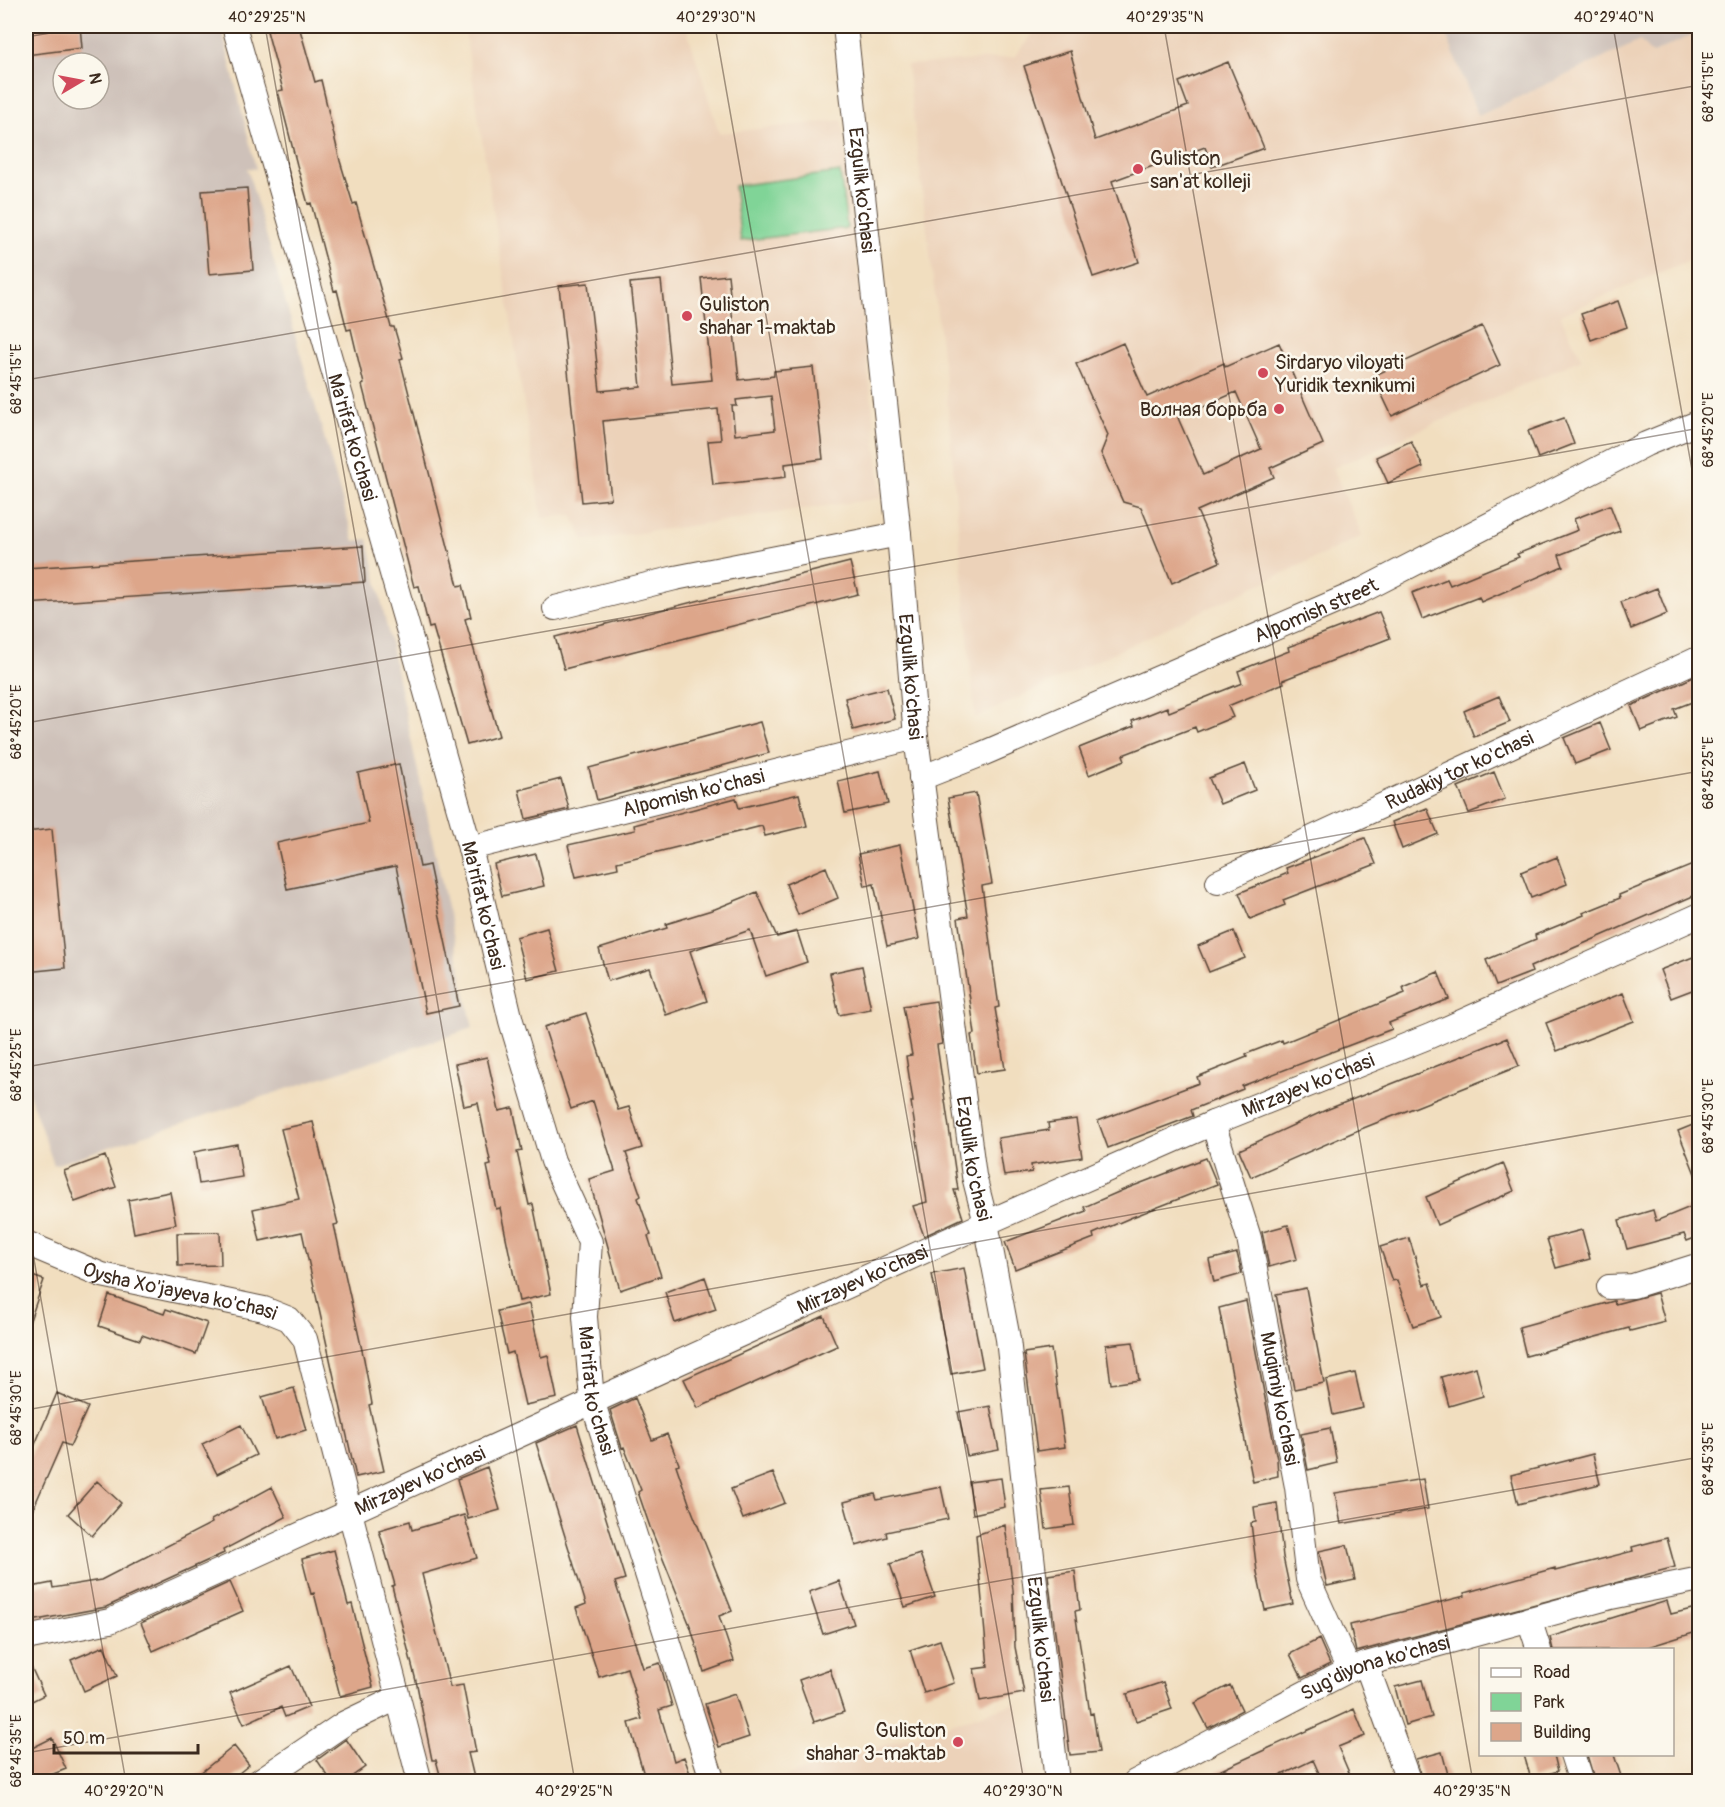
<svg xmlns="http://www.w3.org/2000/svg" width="1725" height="1807" font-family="Pangolin,sans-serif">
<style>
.built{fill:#ecd2b9}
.industrial{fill:#cec1b9;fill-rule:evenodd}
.green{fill:#80d497;stroke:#5e7f5a;stroke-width:1.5}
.building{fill:#dda68a;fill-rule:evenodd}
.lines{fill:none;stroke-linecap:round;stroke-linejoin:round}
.minor-casing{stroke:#564536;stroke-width:26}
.minor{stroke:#fff;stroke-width:24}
.ticks{fill:none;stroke:#3b2a1e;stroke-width:1.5;stroke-opacity:0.45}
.poi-dot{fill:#d1495b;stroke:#fbf7ec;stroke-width:2}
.labels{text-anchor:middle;stroke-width:5;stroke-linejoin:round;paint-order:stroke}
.poi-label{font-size:20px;fill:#3b2a1e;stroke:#fbf7ec;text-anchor:start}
.street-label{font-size:20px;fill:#3b2a1e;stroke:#fbf7ec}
.neatline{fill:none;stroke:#3b2a1e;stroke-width:2}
.ticks-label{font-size:15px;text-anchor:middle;fill:#3b2a1e}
</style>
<rect width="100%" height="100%" fill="#fbf7ec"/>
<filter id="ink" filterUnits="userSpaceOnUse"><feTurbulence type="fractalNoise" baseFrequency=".0167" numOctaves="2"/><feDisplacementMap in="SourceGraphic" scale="12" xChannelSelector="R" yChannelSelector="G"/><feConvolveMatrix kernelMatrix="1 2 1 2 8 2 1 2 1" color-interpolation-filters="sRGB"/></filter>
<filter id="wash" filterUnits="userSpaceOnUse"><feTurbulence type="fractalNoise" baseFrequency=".008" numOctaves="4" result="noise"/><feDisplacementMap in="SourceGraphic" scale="24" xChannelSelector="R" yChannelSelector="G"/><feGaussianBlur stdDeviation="1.35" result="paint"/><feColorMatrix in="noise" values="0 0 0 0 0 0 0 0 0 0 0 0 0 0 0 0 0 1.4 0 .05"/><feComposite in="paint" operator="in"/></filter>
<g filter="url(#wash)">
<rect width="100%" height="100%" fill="#f1debf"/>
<path class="built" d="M464,26H686L719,133L842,120L882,498L584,541L572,515L542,518Z
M1039,26H1443L1478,116L1640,41L1653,54L1699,31V256L1560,315L1582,359L1333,468L1362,536L975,718L946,387L907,65L1014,57Z
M1017,1703L1027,1781H771Z"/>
<path class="industrial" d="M26,26H221L256,169L247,168L354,541L368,539L473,1028L54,1165L29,1094L26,1095ZM63,63H99V99H63Z
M1443,26H1699L1700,31L1652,54L1640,41L1478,116Z"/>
<path class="green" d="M840,172L847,228L741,241L734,186Z"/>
<g id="blocks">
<path class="building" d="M26,26H80L82,48L26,55Z
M285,26H299L315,82L321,80L340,161L353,204L356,203L391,327H394L403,358L400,359L458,586L463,585L471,617L465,619L499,736L467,745L433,627L429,628L419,586L414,587L362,385L364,384L351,329L347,330L337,290L334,291L311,203L308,204L297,165L278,91L283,90L267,31Z
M1070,51L1095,140L1188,106L1179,82L1228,62L1264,148L1212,167L1205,147L1112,181L1139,262L1093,277L1024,66Z
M247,188L253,270L209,274L202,191Z
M728,275L739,380L774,376V371L813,367L823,459L785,464L786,477L713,485L708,441L721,440L718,409L603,421L611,499L582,502L559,286L588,283L600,391L641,387L630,283L661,280L672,384L712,380L701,278ZM771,396L775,430L735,435L732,406H737L736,400Z
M1618,301L1627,327L1591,340L1581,314Z
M1482,326L1500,365L1392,416L1373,376Z
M1123,343L1147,397L1224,363L1225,367L1279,343L1323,444L1270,468L1274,477L1197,511L1220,562L1172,583L1141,507L1123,502L1101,453L1108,435L1076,364ZM1236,392L1261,449L1203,475L1178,418Z
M1564,418L1574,444L1538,458L1528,431Z
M1411,441L1423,467L1388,483L1376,457Z
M1610,505L1620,531L1559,555L1563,566L1481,602L1479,597L1422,619L1412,593L1447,579L1450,585L1519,557L1517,554L1578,530L1574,519Z
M363,546L365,582L26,604V568Z
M850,562L858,594L564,669L555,637Z
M1657,588L1667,614L1631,629L1621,602Z
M1379,612L1390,638L1283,680L1284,683L1228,706L1233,717L1197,732L1195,727L1123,755L1125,760L1089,775L1079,748L1134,726L1132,721L1167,707L1169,712L1242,683L1238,671L1289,651L1288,647Z
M1700,674V699L1674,709L1677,717L1641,731L1631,706Z
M887,688L895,719L853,730L845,698Z
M1499,696L1510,722L1474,737L1464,711Z
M760,722L769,753L597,800L589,768Z
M1600,723L1611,750L1575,764L1564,738Z
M399,764L420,867L429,865L459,1006L426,1013L396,866L287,889L277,843L369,823L358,773Z
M1245,764L1255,790L1220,804L1209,778Z
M880,771L888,804L845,813L838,781Z
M1494,772L1505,799L1469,813L1458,787Z
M561,779L569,809L526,819L519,790Z
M976,793L992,884L982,886L999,1007L995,1008L1005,1069L977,1073L971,1035L975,1034L958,918L968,916L948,798Z
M799,794L807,826L765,836L762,826L617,862L618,868L576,877L568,845L635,830L634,825L736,798L739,808Z
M1427,808L1438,834L1402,849L1392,822Z
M52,829L65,968L26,972V832Z
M1365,838L1376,864L1283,900L1285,905L1250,919L1239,893L1288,873L1286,868Z
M900,845L919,939L887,946L874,884L865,886L858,854Z
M536,854L544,886L502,896L494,864Z
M1557,857L1567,884L1531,898L1521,872Z
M1700,862V893L1530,967L1532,972L1496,986L1486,960L1536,939L1535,935L1584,915L1583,913L1620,898L1619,895Z
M826,867L838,898L798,915L786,884Z
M757,892L777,937L797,931L807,962L766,976L750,930L690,951L707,1001L666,1015L650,968L608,981L599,949L667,928L666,924L715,909Z
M547,928L559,971L527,979L516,937Z
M1234,931L1245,958L1209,972L1198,946Z
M1693,957L1694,960L1700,958V987L1671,998L1660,970Z
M862,966L871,1009L839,1015L830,973Z
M1438,972L1449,999L1389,1023L1392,1029L1242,1086L1243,1089L1191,1110L1193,1116L1108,1148L1098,1121L1199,1083L1197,1077L1247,1057L1246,1054L1282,1040L1283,1043L1405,993L1403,987Z
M1623,993L1634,1021L1557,1051L1546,1023Z
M936,1001L942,1044L937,1045L958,1190H954L963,1218L924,1236L913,1206L927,1202L911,1102H913L906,1056L912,1055L903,1006Z
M586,1013L618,1110L629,1107L642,1148L626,1153L641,1196L638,1198L651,1235L648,1236L661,1276L620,1290L589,1179L615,1171L593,1101L571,1109L544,1027Z
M1507,1038L1519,1066L1356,1131L1251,1177L1239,1150L1326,1110Z
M487,1057L499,1111L513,1108L522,1151L517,1152L529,1205L533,1204L551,1294L519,1301L500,1208L496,1209L487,1166L491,1165L478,1103L464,1106L455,1064Z
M1076,1119L1082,1157L1031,1165L1032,1172L1004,1176L998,1138L1049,1130L1048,1123Z
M313,1122L338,1224L334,1225L364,1359L372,1404L369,1405L384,1471L356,1477L302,1232L260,1241L253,1209L299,1199L281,1129Z
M1700,1122V1183L1699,1184L1678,1131Z
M237,1144L242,1177L199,1184L194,1152Z
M105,1156L116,1187L75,1202L64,1171Z
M1206,1158L1217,1184L1130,1218L1093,1234L1094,1238L1015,1269L1005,1242L1086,1211L1084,1207L1123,1190Z
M1503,1163L1514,1191L1437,1225L1426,1197Z
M170,1192L176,1224L134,1233L128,1200Z
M1700,1203V1236L1687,1241L1684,1234L1627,1249L1619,1220L1653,1210L1656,1221Z
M1288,1225L1297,1259L1269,1267L1262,1232Z
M1582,1230L1590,1259L1556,1268L1547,1239Z
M220,1232L221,1265L178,1266L177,1233Z
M1409,1238L1424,1285L1430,1283L1441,1317L1413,1326L1397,1280L1392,1281L1380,1247Z
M1237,1253L1242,1274L1214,1282L1209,1260Z
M964,1268L983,1368L951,1374L932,1274Z
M26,1274L44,1280L28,1326H26Z
M705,1277L716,1309L675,1323L665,1292Z
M1306,1288L1324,1383L1294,1389L1276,1294Z
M1657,1293L1665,1322L1630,1331L1629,1328L1526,1356L1519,1327L1614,1301L1615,1304Z
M109,1295L164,1314L166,1309L207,1323L196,1354L142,1335L140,1340L99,1326Z
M1246,1301L1277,1459L1278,1476L1253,1482L1219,1308Z
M529,1304L541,1357L548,1355L557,1398L525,1405L513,1352L507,1354L497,1311Z
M824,1316L837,1346L698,1408L684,1379Z
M1133,1342L1139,1380L1111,1384L1106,1345Z
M1051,1349L1065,1447L1037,1451L1024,1353Z
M1476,1367L1483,1396L1449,1406L1441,1377Z
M1355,1373L1363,1408L1333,1415L1326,1380Z
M294,1388L306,1430L275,1439L262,1397Z
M57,1393L88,1407L70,1446L62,1443L26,1525V1454L30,1456Z
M635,1398L652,1440L667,1434L679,1464L676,1465L690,1506L732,1611L719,1616L734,1661L704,1672L691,1628L650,1527L638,1492L641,1490L624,1447L622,1448L610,1410Z
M990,1406L999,1450L967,1456L958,1412Z
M241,1425L256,1455L217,1474L202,1444Z
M577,1425L625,1579L615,1582L629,1624L643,1668L660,1663L672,1706L659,1710L674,1761L684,1757L693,1782H646L629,1723L642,1719L627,1668L599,1677L576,1608L586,1604L536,1443Z
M1330,1428L1337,1463L1308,1470L1301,1434Z
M1593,1454L1600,1484L1518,1504L1511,1475Z
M487,1467L500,1510L468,1519L457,1479Z
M773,1473L785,1503L743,1519L731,1489Z
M1001,1478L1005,1507L973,1514L969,1482Z
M1423,1479L1428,1509L1341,1524L1335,1493Z
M97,1481L121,1503L92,1536L68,1514Z
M272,1487L286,1517L223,1550L224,1553L106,1607L26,1622V1588L52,1583L53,1588L101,1580L212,1523L211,1520Z
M941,1487L948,1519L886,1532L887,1537L856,1546L844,1502L875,1494L877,1500Z
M1069,1487L1074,1525L1046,1529L1041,1490Z
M1277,1503L1283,1557L1293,1604L1265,1610L1257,1572L1251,1523L1256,1522L1254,1507Z
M464,1515L477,1558L422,1574L450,1687L463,1685L476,1752L468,1753L475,1782H442L436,1760H432L417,1685L392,1586L395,1585L379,1530L410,1521L412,1530Z
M1005,1525L1013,1590L1015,1647L1024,1693L980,1701L974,1669L988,1667L976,1535Z
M1667,1538L1675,1567L1356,1652L1350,1625L1465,1596L1464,1593L1555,1568V1571L1633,1551L1632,1547Z
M1347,1545L1355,1580L1327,1586L1319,1551Z
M334,1550L348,1605L352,1604L373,1687L340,1696L314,1593L311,1594L302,1559Z
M920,1554L935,1597L905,1607L890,1564Z
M1075,1571L1080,1610L1075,1611L1090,1714L1093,1713L1099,1752L1070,1755L1048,1575Z
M839,1581L854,1624L823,1634L809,1592Z
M230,1582L243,1611L153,1651L141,1623Z
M1667,1601L1671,1614L1700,1607V1631L1638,1650H1553L1550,1637Z
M1319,1639L1330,1664L1302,1678L1290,1654Z
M940,1640L954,1683L924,1693L910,1650Z
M104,1646L117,1676L84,1691L71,1660Z
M26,1656L44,1695L26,1704Z
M291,1666L309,1707L285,1717L281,1707L244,1724L230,1693Z
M830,1669L844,1712L814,1722L799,1680Z
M1422,1680L1432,1717L1405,1725L1395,1687Z
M1163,1682L1172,1709L1136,1721L1127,1694Z
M1230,1685L1242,1710L1208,1728L1195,1703Z
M735,1694L749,1737L719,1747L705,1704Z
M1354,1709L1365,1736L1338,1747L1353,1782H1323L1313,1760L1267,1782H1195Z
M52,1738L66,1769L33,1782L26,1766V1751Z
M346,1739L365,1767L344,1782H332L317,1760Z
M234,1746L249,1765L228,1782H189Z
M1442,1752L1450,1782H1423L1416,1759Z
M1524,1755H1554L1558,1771L1531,1779Z
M1587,1755H1614L1623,1782H1595Z"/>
</g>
</g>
<g filter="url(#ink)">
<use href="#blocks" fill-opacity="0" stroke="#564536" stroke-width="1.5"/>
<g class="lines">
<g class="minor-casing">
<g id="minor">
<path id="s1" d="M234,26L413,646L470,848L511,1021L553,1161L590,1242L585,1317L592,1400L713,1782"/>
<path id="s2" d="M845,26L899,534L916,737L974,1176L986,1223L1008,1339L1057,1782"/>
<path d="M555,608L675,578L899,534"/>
<path id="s3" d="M921,778L982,754L1361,591L1646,444L1700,422"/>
<path id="s4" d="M470,848L916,737"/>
<path id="s5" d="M1218,882L1700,658"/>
<path id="s6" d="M1213,1123L1249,1238L1297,1487L1308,1579L1349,1670"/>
<path id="s7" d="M26,1243L102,1275L264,1309L289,1319L305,1339L420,1782"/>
<path d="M1609,1287L1633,1286L1700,1265"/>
<path d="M1529,1619L1539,1650"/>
<path id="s8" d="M26,1638L110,1621L986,1223L1213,1123L1430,1036L1700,915"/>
<path d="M1366,1664L1409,1782"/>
<path d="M1572,1754L1581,1782"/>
<path d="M258,1782L345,1723L397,1698"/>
<path id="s9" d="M1135,1782L1349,1670L1366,1664L1611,1597L1700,1579"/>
</g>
</g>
<use href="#minor" class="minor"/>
</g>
</g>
<path class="ticks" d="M265,26L575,1782M715,26L1024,1782M1164,26L1473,1782M1613,26L1700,515M26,37L93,26M26,380L1700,85M26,723L1700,428M26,1067L1700,771M26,1214L126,1782M26,1410L1700,1114M26,1753L1700,1457"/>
<g class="poi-dot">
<circle cx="1138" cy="169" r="6"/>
<circle cx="687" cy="316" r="6"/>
<circle cx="1263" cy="373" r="6"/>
<circle cx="1279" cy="409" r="6"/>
<circle cx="958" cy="1742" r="6"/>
</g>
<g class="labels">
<g class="poi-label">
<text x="1150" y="165">Guliston<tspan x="1150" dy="23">san'at kolleji</tspan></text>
<text x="699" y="311">Guliston<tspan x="699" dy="23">shahar 1-maktab</tspan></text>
<text x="1275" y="369">Sirdaryo viloyati<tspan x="1275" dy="23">Yuridik texnikumi</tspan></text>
<text x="1267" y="416" text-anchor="end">Волная борьба</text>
<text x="946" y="1737" text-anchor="end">Guliston<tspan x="946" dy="23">shahar 3-maktab</tspan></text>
</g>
<g class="street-label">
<text dy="7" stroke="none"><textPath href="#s2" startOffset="165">Ezgulik ko'chasi</textPath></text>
<text dy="7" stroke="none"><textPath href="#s1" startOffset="428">Ma'rifat ko'chasi</textPath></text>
<text dy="7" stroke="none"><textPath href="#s3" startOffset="429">Alpomish street</textPath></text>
<text dy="7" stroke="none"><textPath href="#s2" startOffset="654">Ezgulik ko'chasi</textPath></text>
<text dy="7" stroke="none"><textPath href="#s5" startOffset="266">Rudakiy tor ko'chasi</textPath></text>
<text dy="7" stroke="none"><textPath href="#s4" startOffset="230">Alpomish ko'chasi</textPath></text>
<text dy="7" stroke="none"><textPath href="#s1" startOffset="914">Ma'rifat ko'chasi</textPath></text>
<text dy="7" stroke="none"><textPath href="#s8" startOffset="1398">Mirzayev ko'chasi</textPath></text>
<text dy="7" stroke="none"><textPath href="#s2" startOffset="1140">Ezgulik ko'chasi</textPath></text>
<text dy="7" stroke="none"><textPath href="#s8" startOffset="912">Mirzayev ko'chasi</textPath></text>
<text dy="7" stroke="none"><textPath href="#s7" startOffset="162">Oysha Xo'jayeva ko'chasi</textPath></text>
<text dy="7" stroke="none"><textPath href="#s1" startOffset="1418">Ma'rifat ko'chasi</textPath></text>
<text dy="7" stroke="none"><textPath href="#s6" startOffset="284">Muqimiy ko'chasi</textPath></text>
<text dy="7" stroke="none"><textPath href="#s8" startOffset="426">Mirzayev ko'chasi</textPath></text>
<text dy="7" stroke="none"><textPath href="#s2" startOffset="1626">Ezgulik ko'chasi</textPath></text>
<text dy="7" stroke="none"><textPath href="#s9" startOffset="267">Sug'diyona ko'chasi</textPath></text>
</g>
</g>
<rect width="1725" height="1807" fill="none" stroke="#fbf7ec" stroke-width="66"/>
<rect x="1479" y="1648" width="195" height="108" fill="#fbf7ec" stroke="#aea59a" stroke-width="1.5"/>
<rect x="1491" y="1668" width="30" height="9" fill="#ffffff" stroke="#aea59a" stroke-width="1.5"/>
<text x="1533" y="1678" font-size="18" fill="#3b2a1e">Road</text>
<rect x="1491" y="1693" width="30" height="18" fill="#80d497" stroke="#aea59a" stroke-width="1.5"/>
<text x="1533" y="1708" font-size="18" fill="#3b2a1e">Park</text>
<rect x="1491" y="1723" width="30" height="18" fill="#dda68a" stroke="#aea59a" stroke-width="1.5"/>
<text x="1533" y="1738" font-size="18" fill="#3b2a1e">Building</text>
<g transform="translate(81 81) rotate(80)"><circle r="28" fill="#fbf7ec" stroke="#aea59a" stroke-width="1.5"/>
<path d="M0-4.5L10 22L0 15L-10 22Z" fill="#d1495b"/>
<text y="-9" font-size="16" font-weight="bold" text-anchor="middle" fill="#3b2a1e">N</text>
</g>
<path d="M54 1744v9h144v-9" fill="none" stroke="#3b2a1e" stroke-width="3"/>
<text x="63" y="1744" font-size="18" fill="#3b2a1e" stroke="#fbf7ec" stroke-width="4.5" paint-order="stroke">50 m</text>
<rect x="33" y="33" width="1659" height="1741" class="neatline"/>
<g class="ticks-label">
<text x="267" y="22">40°29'25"N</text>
<text x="716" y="22">40°29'30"N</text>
<text x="1165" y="22">40°29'35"N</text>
<text x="1614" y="22">40°29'40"N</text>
<text transform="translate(1708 87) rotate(-90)" y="5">68°45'15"E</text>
<text transform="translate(16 379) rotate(-90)" y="5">68°45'15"E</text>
<text transform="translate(1708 430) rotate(-90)" y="5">68°45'20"E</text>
<text transform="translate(16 722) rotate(-90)" y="5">68°45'20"E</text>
<text transform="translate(1708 773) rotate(-90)" y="5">68°45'25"E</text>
<text transform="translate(16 1065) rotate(-90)" y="5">68°45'25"E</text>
<text transform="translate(1708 1116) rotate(-90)" y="5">68°45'30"E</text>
<text transform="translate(16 1408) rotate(-90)" y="5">68°45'30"E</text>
<text transform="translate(1708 1459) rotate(-90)" y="5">68°45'35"E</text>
<text transform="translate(16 1751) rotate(-90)" y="5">68°45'35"E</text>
<text x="124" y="1796">40°29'20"N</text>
<text x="574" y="1796">40°29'25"N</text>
<text x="1023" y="1796">40°29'30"N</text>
<text x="1472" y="1796">40°29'35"N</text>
</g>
</svg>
